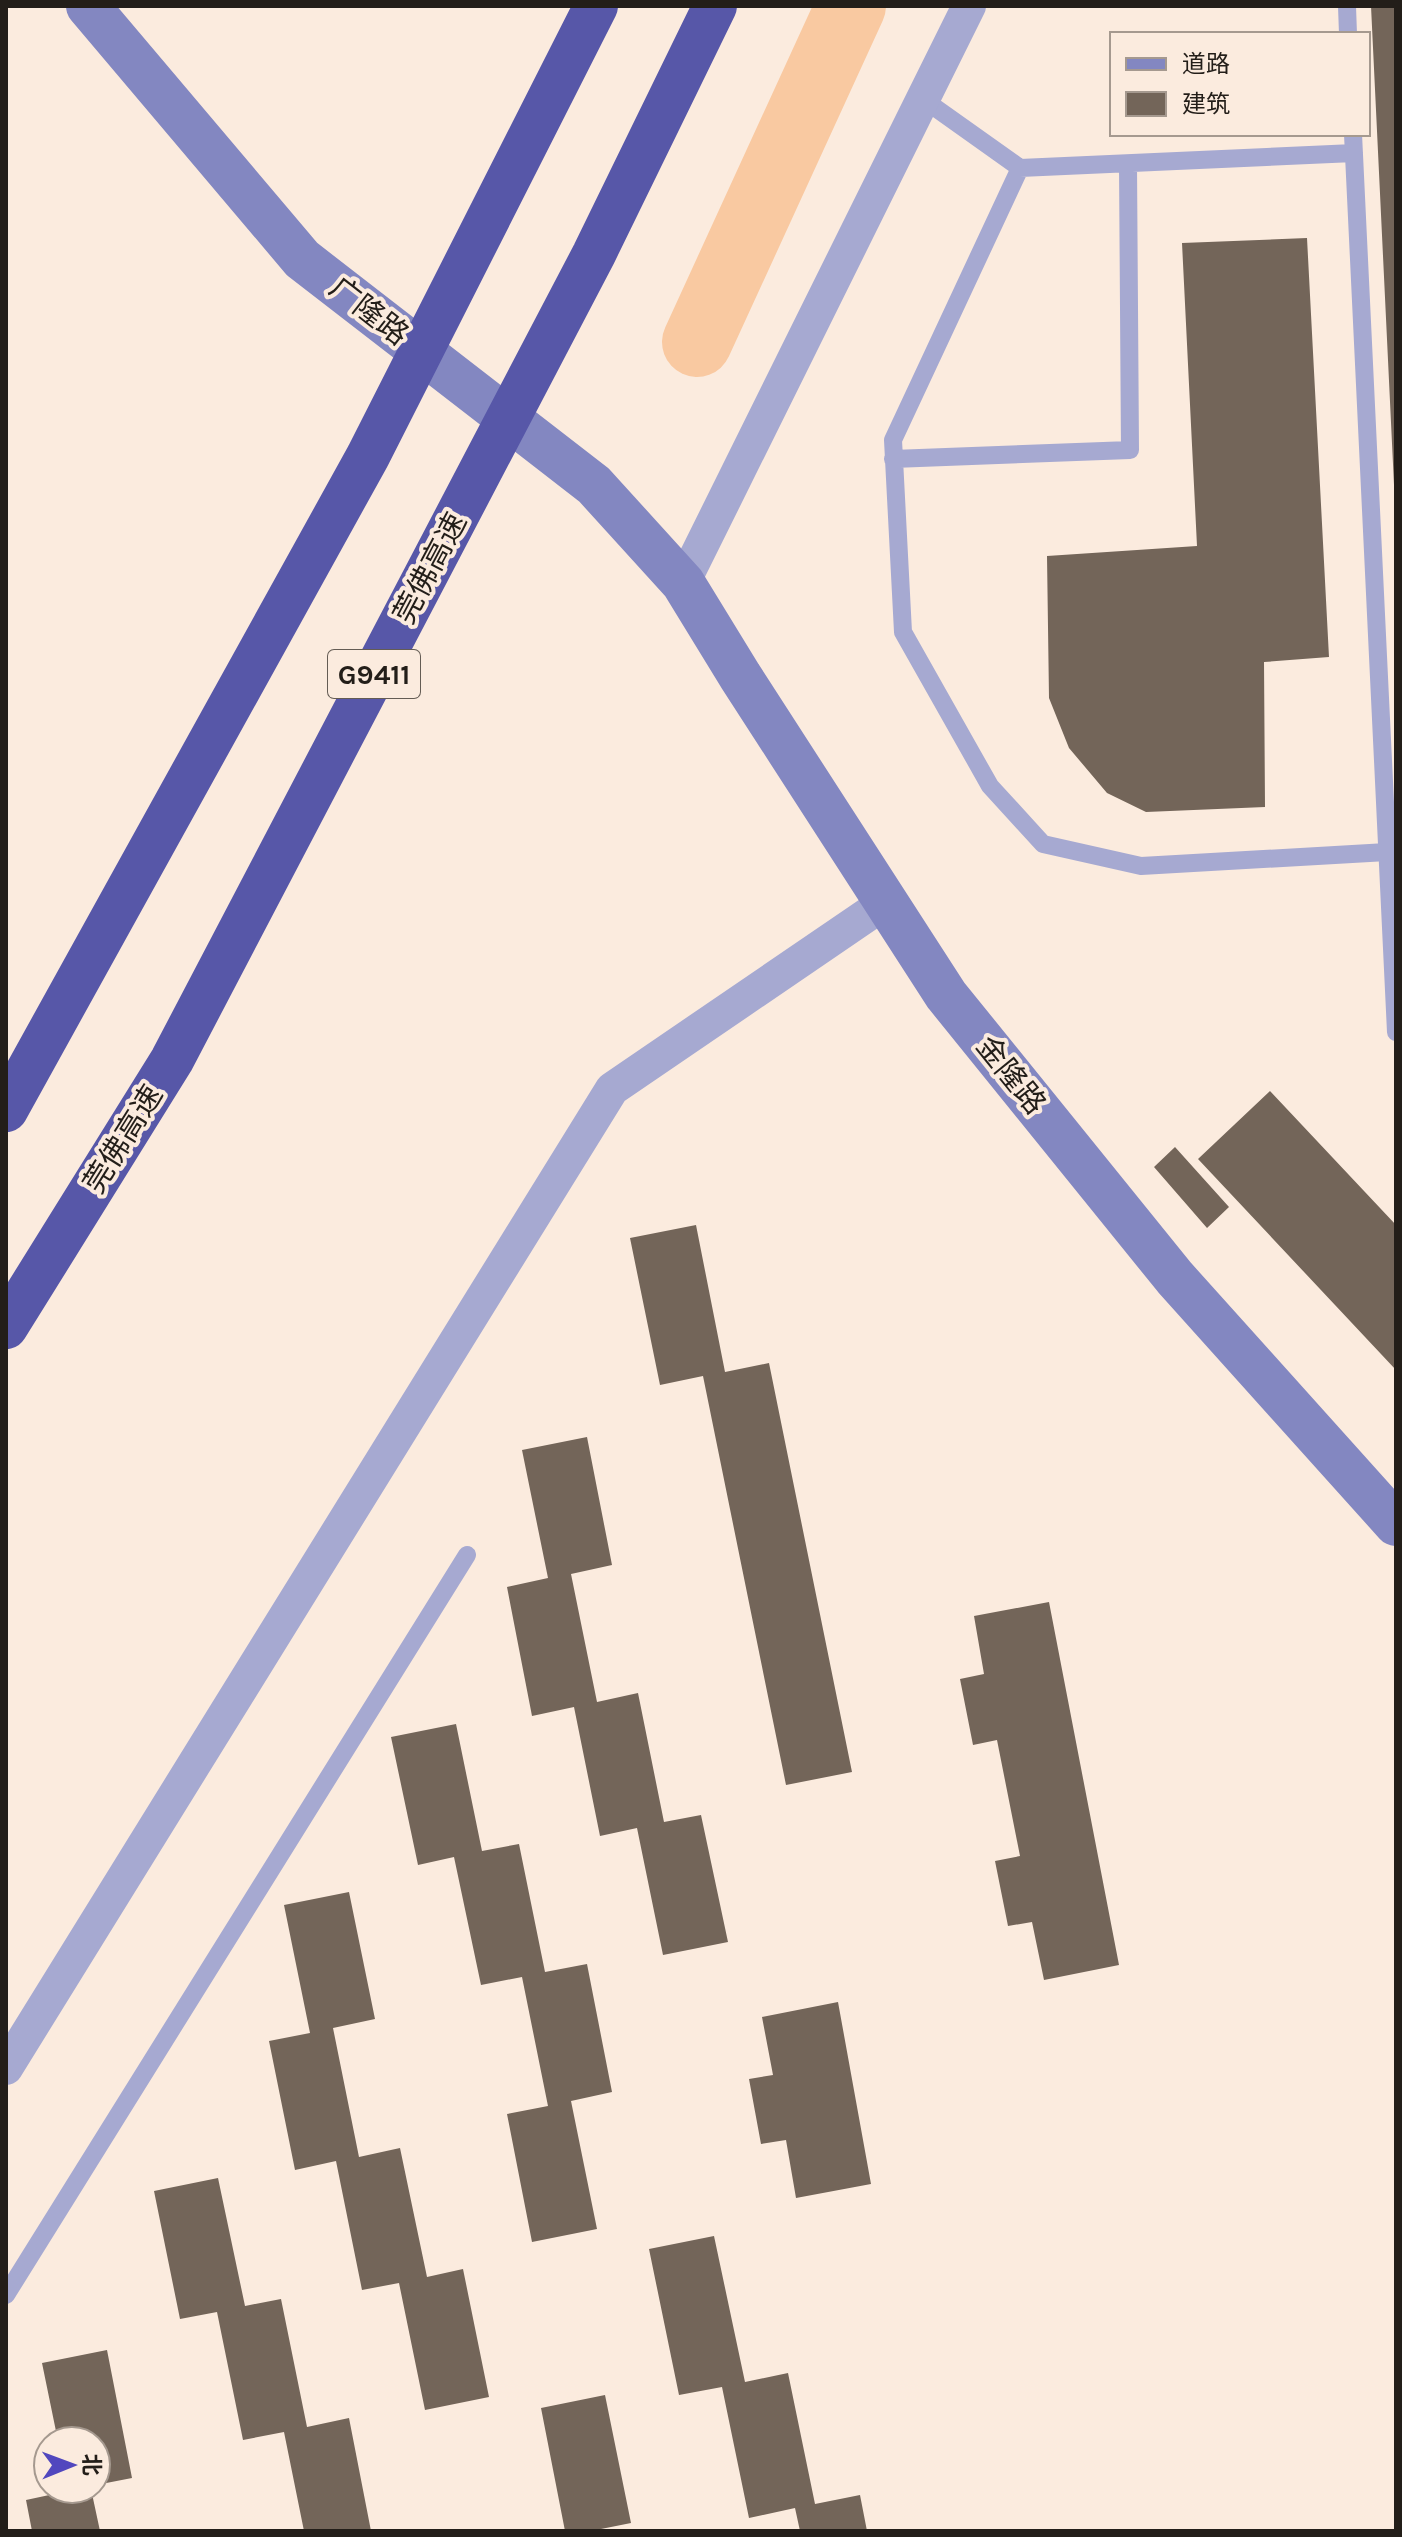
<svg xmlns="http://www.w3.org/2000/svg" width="1402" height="2537" font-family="Karla,'Noto Sans SC',sans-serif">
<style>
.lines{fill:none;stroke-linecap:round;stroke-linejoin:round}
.river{stroke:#f9c9a1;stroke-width:70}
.building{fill:#736559}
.service{stroke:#a6a9d1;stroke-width:18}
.minor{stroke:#a6a9d1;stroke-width:34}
.secondary{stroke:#8387c1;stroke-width:44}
.motorway-bridge{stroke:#5757a8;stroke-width:44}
.labels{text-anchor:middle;stroke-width:8;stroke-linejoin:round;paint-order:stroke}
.shield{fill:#fbebde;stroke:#645c54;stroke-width:2}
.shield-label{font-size:28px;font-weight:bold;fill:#231e19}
.street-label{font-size:30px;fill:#231e19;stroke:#fbebde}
</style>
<rect width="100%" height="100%" fill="#fbebde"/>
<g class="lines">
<path class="river" d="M697,342L851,6"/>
</g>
<path class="building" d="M1371,6H1396V485H1394Z
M1307,238L1329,657L1264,662L1265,807L1146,812L1107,793L1069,748L1049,698L1047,556L1197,546L1182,243Z
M1270,1091L1396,1225V1370L1198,1159Z
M1175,1147L1229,1207L1207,1228L1154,1167Z
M696,1225L725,1372L769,1363L852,1772L786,1785L703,1376L660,1385L630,1238Z
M587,1437L612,1565L571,1574L597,1702L638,1693L664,1822L701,1815L728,1942L663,1955L637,1828L600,1836L574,1707L532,1716L507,1587L548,1578L522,1450Z
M1049,1602L1119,1965L1044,1980L1032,1922L1008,1926L995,1861L1020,1856L997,1740L973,1745L960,1679L984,1674L974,1616Z
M456,1724L482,1851L519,1844L545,1972L587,1964L612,2092L571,2101L597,2229L532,2242L507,2114L548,2106L522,1977L481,1985L454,1857L418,1865L391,1737Z
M349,1892L375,2019L333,2028L359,2157L400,2148L427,2277L463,2269L489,2397L425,2410L399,2283L362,2290L336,2161L295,2170L269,2041L310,2033L284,1905Z
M838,2002L871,2184L796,2198L786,2140L761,2144L749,2079L773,2075L762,2017Z
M218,2178L245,2306L281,2299L307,2427L349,2418L371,2531H304L284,2432L243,2440L217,2312L180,2319L154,2191Z
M714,2236L745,2382L788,2373L815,2504L860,2495L867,2531H800L795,2508L749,2518L722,2387L679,2395L649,2249Z
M107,2350L132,2478L96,2485V2441H58L42,2363Z
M605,2395L631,2523L591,2531H565L541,2408Z
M67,2489H91L100,2531H32L26,2500L68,2491Z"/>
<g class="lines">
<path class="service" d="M1347,6L1348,34
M923,99L1020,168L1354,153
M1353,134L1396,1032
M1020,168L893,440L903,632L990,786L1043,844L1141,866L1387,852
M893,459L1130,450L1128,165
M6,2295L467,1555"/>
<path class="minor" d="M683,583L969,6
M6,2068L612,1089L886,902"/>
<path class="secondary" d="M88,6L302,259L594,485L683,583L740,676L946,995L1175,1278L1396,1524"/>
<path class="motorway-bridge" d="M6,1110L368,456L596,6
M6,1327L172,1060L594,254L715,6"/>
</g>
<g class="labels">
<rect class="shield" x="328" y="650" width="92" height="48" rx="6"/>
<g class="shield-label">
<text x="374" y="684">G9411</text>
</g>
<g class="street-label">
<text transform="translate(369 311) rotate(38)" y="10">广隆路</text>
<text transform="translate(430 568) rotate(-62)" y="10">莞佛高速</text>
<text transform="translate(1011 1075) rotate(51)" y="10">金隆路</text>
<text transform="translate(123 1139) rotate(-58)" y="10">莞佛高速</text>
</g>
</g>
<rect width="1402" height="2537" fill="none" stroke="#231e19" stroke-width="16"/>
<rect x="1110" y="32" width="260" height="104" fill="#fbebde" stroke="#a5998f" stroke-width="2"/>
<rect x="1126" y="58" width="40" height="12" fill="#8387c1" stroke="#a5998f" stroke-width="2"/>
<text x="1182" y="72" font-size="24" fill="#231e19">道路</text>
<rect x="1126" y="92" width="40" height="24" fill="#736559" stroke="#a5998f" stroke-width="2"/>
<text x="1182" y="112" font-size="24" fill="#231e19">建筑</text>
<g transform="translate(72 2465) rotate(89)"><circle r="38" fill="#fbebde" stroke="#a5998f" stroke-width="2"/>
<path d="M0-6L14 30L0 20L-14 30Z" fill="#5147be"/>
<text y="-12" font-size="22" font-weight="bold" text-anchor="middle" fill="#231e19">北</text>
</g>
</svg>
